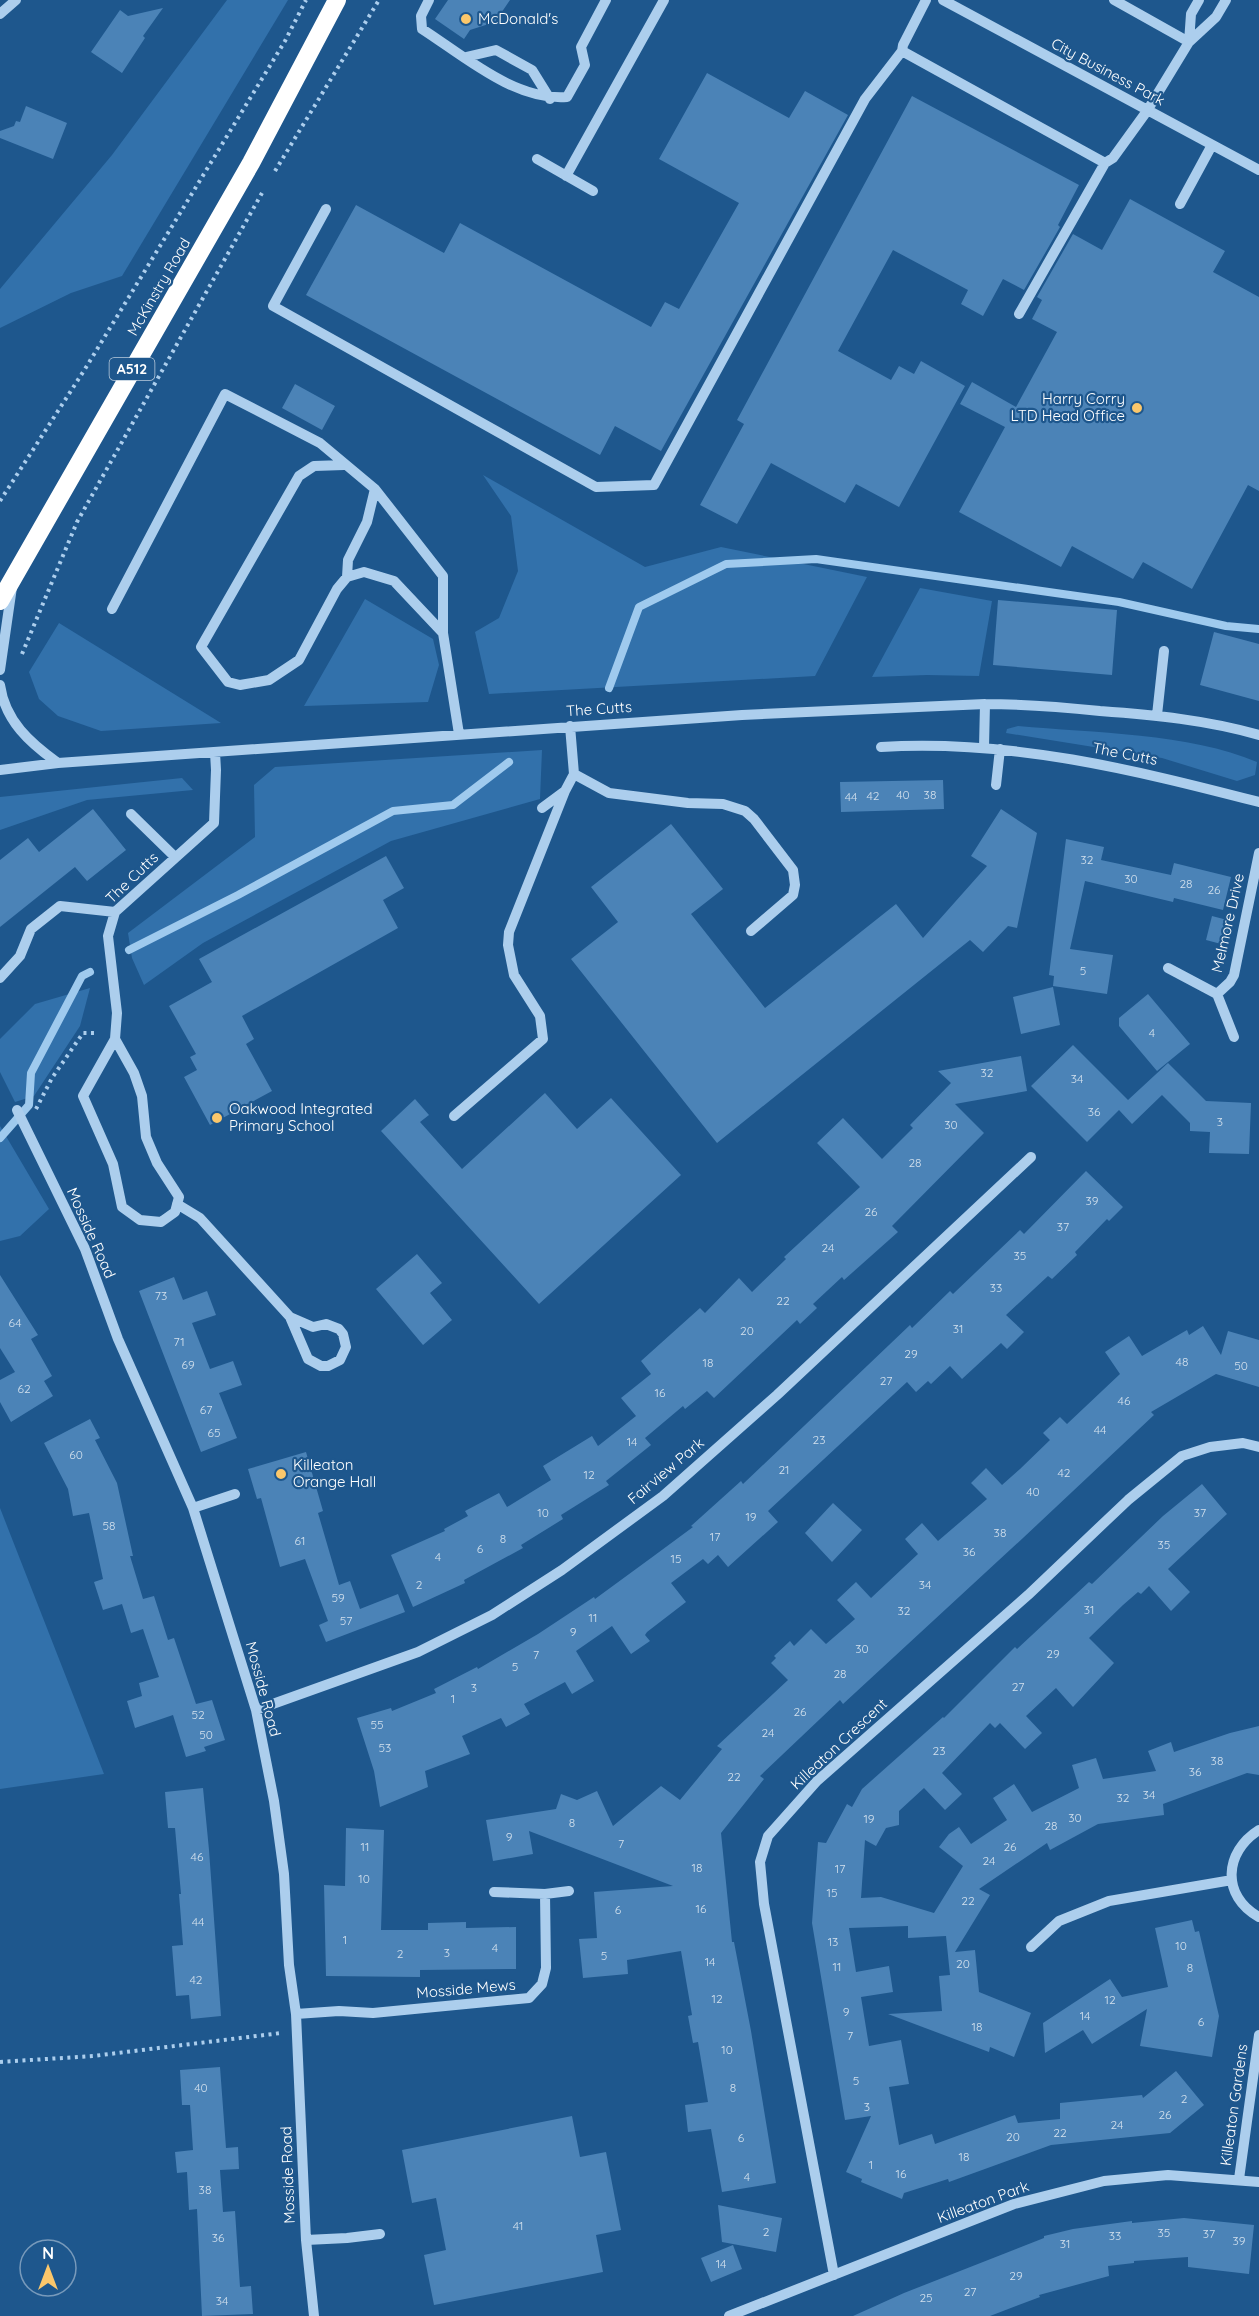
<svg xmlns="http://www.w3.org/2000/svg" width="1259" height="2316" font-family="Quicksand,sans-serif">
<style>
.green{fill:#3271ab}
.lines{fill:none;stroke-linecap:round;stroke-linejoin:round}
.stream{stroke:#9fcaee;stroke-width:8}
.building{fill:#4b83b7}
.path{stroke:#acceed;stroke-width:4;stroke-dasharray:3 4.5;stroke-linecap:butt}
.minor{stroke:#acceed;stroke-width:10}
.highway{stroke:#fff;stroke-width:18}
.poi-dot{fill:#fbc76b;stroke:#1e578d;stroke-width:2}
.labels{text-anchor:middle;stroke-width:4.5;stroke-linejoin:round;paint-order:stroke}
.number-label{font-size:12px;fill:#d2e0ed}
.shield{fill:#1e578d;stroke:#bccddd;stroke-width:1.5}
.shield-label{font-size:14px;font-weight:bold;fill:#fff}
.poi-label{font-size:15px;fill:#fff;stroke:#1e578d;text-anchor:start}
.street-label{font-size:15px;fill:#fff;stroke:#1e578d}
</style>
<rect width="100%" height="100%" fill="#1e578d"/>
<path class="green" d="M227,0H288L122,276L71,293L0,328V289L112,155Z
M483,475L645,567L721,547L867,577L815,676L489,694L475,632L499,618L518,571L511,516Z
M920,588L992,601L979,676L927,675L872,677Z
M365,599L433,639L439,665L428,702L304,706Z
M59,623L221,723L101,731L58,716L39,699L29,672Z
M1018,726C1092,733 1190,733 1257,762L1255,775L1237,781L1162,758L1006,733L1007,729Z
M542,750L540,799L391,841L203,943L144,985L132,958L128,933L255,837L254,785L275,767Z
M182,778L193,790L87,800L0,830V797Z
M90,988L80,1026L34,1096L15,1102L0,1072V1039L35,1004Z
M0,1126L49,1209L20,1236L0,1241Z
M0,1508L104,1774L0,1789Z"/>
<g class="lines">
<path class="stream" d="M609,688L639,607L726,564L816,559L1119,602L1226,626L1259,629
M129,950L238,895L393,811L453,805L509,762
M0,1138L29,1105L31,1073L82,976L90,972"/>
</g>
<path class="building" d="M448,0H510L495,22L470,30L464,39L435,19Z
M163,8L143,36L145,38L122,73L91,52L120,10L128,16Z
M707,73L789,118L805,91L848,115L661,451L615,426L600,455L306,295L356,205L444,253L460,223L651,327L665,302L679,309L739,203L659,159Z
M912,96L1079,185L1058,225L1060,227L1024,290L1003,279L983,316L961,304L968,290L893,250L838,351L891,380L899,366L914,374L921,361L965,386L899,507L856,484L845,503L771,463L737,524L700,505L744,424L737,420Z
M26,106L67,123L53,159L0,138V131L14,126L16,121L20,122Z
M1130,199L1225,251L1213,272L1259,297V491L1248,485L1192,589L1143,562L1133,579L1072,546L1061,567L959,512L1005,427L960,404L972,382L1016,407L1057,332L1032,319L1042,300L1037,297L1073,234L1102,250Z
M295,384L335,406L322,430L282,408Z
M998,600L1117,610L1112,675L993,665Z
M1214,632L1259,644V701L1200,685Z
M943,780L944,809L841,812L840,782Z
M93,809L126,850L87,881L75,867L0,927V860L28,838L39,852Z
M1001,809L1037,833L1017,928L1008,926L983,952L970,940L717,1143L571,959L618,922L591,887L671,824L723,889L691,914L765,1008L896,904L923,938L987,866L971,856Z
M1066,839L1104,847L1101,860L1171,875L1174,863L1231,877L1223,910L1174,898L1173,902L1085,881L1070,949L1113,955L1107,994L1053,986L1054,976L1049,975Z
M386,856L404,888L383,900L398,928L242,1016L254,1039L246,1044L272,1091L210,1125L184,1077L197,1070L190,1057L196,1054L169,1006L212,982L199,959Z
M1212,916L1231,921L1225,945L1206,940Z
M1053,987L1060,1025L1021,1034L1013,997Z
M1148,994L1190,1044L1157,1071L1119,1026V1018Z
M1073,1045L1128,1100L1168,1063L1206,1101L1251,1103L1249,1154L1209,1153L1210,1132L1190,1131V1123L1162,1095L1132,1124L1119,1110L1087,1142L1031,1086Z
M1021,1056L1027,1091L955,1104L984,1133L892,1226L898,1232L844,1280L842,1277L813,1304L817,1308L800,1324L797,1320L714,1398L707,1391L685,1409L683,1406L645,1438L651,1445L606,1481L609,1485L561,1515L563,1519L521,1545L523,1548L464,1580L465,1583L413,1607L391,1555L445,1531L444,1529L468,1516L465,1511L499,1493L507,1507L551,1480L543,1466L592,1436L598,1446L636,1416L621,1398L651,1374L641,1361L700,1308L705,1313L739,1278L752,1292L786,1259L784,1257L860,1187L817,1143L843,1118L882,1159L913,1128L910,1125L951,1083L938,1071Z
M545,1093L577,1129L611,1098L681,1175L539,1304L381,1131L415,1099L429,1115L420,1122L462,1169Z
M1086,1171L1123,1207L1109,1221L1107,1219L1075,1252L1077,1255L1052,1279L1048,1276L1006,1315L1024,1332L1007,1349L1001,1343L962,1379L950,1366L931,1384L928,1381L916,1392L907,1382L768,1511L778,1522L728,1567L718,1555L708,1564L703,1559L671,1583L686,1602L647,1632L645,1635L650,1641L631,1654L612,1626L576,1651L594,1681L572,1694L565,1682L524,1704L530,1714L506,1727L501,1718L462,1736L470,1754L425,1771L428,1787L380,1807L374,1771L357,1718L391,1708L392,1711L436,1693L434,1689L477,1667L478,1669L538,1634L594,1597L595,1599L651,1558L693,1527L691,1526L741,1481L743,1484L910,1325L912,1328L950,1291L953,1294L1020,1230L1024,1234Z
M417,1254L442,1283L430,1293L452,1320L423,1345L376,1289Z
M0,1275L38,1335L31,1339L52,1376L44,1381L53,1396L11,1422L0,1402V1380L15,1372L0,1348Z
M174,1277L183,1300L207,1291L216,1315L192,1323L210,1369L233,1361L242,1385L219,1393L237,1438L201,1452L139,1291Z
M1203,1326L1221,1355L1228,1331L1259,1340V1387L1216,1374L1151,1412L1154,1415L1023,1538L843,1704L840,1700L760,1776L764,1779L721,1833L732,1942H734L751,2031L776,2183L722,2192L711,2129L688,2132L685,2105L708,2102L698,2042L693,2043L688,2016L692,2015L681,1951L627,1960L628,1974L583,1978L579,1939L597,1938L594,1892L673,1886L529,1831L533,1854L493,1861L486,1820L556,1809L561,1794L577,1800L597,1791L613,1826L661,1786L680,1800L722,1749L717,1746L788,1680L771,1663L776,1658L774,1656L790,1641L794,1646L811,1629L826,1644L855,1619L837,1600L856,1582L871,1598L918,1554L905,1539L922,1523L938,1541L987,1499L971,1483L986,1468L1002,1485L1020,1469L1050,1440L1043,1433L1060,1417L1067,1424L1120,1374L1105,1352L1129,1336L1142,1356L1187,1330L1189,1335Z
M90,1419L100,1438L95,1440L117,1483L133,1556H130L143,1599L154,1596L168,1640L174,1638L196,1704L212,1700L225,1740L204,1747L206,1751L186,1757L173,1715L135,1728L127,1701L142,1696L139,1683L159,1677L143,1629L131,1633L122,1604L103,1610L94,1582L103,1579L89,1513L73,1516L68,1489L44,1443Z
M306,1452L323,1511L318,1513L339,1585L350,1581L360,1609L398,1594L405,1612L326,1642L319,1625L328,1621L305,1559L280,1567L261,1498L257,1499L248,1469Z
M1202,1484L1227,1514L1168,1569L1190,1592L1171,1611L1149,1586L1141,1594L1138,1592L1123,1605L1089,1638L1114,1663L1073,1707L1056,1688L1026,1716L1042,1733L1025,1749L1000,1723L995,1728L990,1723L942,1773L962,1794L945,1810L924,1788L899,1811V1825L886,1828L876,1846L865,1840L861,1898L881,1897L934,1913L963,1866L939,1847L949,1834L959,1827L971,1844L1007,1820L993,1798L1014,1784L1032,1812L1079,1788L1072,1765L1096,1758L1103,1779L1156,1771L1148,1751L1171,1742L1174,1752L1230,1733L1259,1726V1775L1247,1773L1163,1804L1164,1815L1098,1824L1050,1850L1047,1843L979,1889L990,1895L955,1952L975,1950L979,1992L1031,2013L1014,2057L990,2047L989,2052L888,2014L942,2011L939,1976L950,1975L946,1936L908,1938V1926L849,1928L856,1972L889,1966L893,1992L861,1997L869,2046L901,2040L909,2084L889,2087L899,2145L932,2134L935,2144L1015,2115L1018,2123L1060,2119V2103L1142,2095L1143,2098L1176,2071L1204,2105L1170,2133L1051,2145L949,2182L948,2179L904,2193L902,2199L861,2182L862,2179L846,2172L871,2116L845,2120L812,1923L818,1842L826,1843L847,1804L852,1807L862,1789L943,1717L944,1718L1015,1647L1017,1649L1089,1582L1092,1584L1163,1516Z
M833,1503L862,1530L832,1562L805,1533Z
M203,1788L209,1850L221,2016L191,2019L189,1995L176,1996L172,1946L183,1945L179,1894H181L175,1828H168L165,1792Z
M346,1828L384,1830L381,1930H428V1923L466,1922V1928L516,1927V1969L420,1970V1977L326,1976L324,1885L345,1886Z
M1192,1920L1195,1932L1199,1931L1219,2016L1212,2057L1140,2046L1147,2009L1092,2044L1083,2030L1045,2053L1043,2023L1110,1979L1122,1997L1168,1987L1155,1928Z
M220,2067L226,2148L238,2147L239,2169L220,2170L223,2212L235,2211L240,2287L251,2286L253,2314L202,2316L197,2209L189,2210L187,2172L177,2173L175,2152L193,2150L190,2105H182L180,2070Z
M572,2116L580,2157L606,2152L621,2230L596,2235L603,2272L434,2305L424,2255L446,2250L436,2198L412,2203L402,2150Z
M718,2205L782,2218L776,2252L722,2242Z
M1184,2218L1254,2225L1249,2274L1188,2267V2257L1134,2261V2263L1108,2266L1109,2276L1039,2295L1040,2297L990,2316H853L904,2293L1044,2238V2236L1073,2229L1132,2221V2223Z
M733,2245L742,2269L711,2282L701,2258Z"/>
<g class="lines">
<path class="path" d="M275,171L379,0
M0,501L85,369L285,41L306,0
M22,654L77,522L262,193
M36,1109L52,1078L83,1033H97
M0,2062L93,2056L281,2033"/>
<path class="minor" d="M429,0L421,16L422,29C464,56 515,101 567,97L585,65L581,47L606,0
M926,0L903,45L902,51L1105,163L1113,158L1147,111L1189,42L1216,17L1226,0
M943,0L1259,170
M1114,0L1189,42L1191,14L1199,0
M0,14L16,0
M466,57L496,50L532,70L550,99
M537,159L593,191
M566,176L664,0
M1180,204L1212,145
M326,209L273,306L596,487L654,485L865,99L902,51
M1019,314L1105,163
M344,465L314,466L299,476L201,647L228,682L240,685L269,680L299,660L337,589L347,577L364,572L394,581L443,633
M347,577L348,560L367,522L375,489
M112,609L225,394L320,443L375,489L443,576V633L459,734
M0,670L12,587
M0,685C5,721 30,743 58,763
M1157,715L1164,651
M881,747C1011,739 1135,770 1259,802
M984,747L985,704
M0,770L58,763L742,715L985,704C1024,704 1062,707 1100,711C1154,715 1207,720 1259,735
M574,774L609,793L688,803L723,804L745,811L754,819L793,870L795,885L793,895L751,931
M996,785L1000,749
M542,808L565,791
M131,814L175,857
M1168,968L1217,994L1234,1037
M0,978L20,956L31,929L60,906L115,912
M1217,994L1230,982L1234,975L1259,853
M115,1039L134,1073L142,1096L146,1137L157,1163L179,1197L175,1212L161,1222L140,1220L122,1207L113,1164L83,1096L115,1039L117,1013L108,936L115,912L214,823L216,770L215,752
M17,1110L85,1249L118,1339L193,1508L256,1710L274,1801L284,1874L289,1965L296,2014L306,2240L314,2316
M454,1116L543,1039L540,1016L514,975L508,945L509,932L565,791L574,774L570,726
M177,1204L200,1218L290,1317L308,1359L321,1366H328L340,1360L346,1347L343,1334L339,1329L326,1324L313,1327L290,1317
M193,1508L235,1494
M256,1710L418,1652L492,1615L562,1570L663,1496L777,1395L1031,1157
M1259,1830C1224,1852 1221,1896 1259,1917
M494,1892L545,1894L569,1891
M1031,1947L1059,1921L1109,1901L1232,1880
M296,2014L339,2011L373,2013L529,1998L542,1984L546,1968L545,1894
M1239,2179L1259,2035
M306,2240L347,2238L380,2234
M834,2275L764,1904L760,1862L768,1836L817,1781L1028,1595L1128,1500L1182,1456L1210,1447L1243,1443L1259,1447
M729,2316L1014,2204L1104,2181L1168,2175L1259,2182"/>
<path class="highway" d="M0,601L251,163L337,0"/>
</g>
<g class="poi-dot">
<circle cx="466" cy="19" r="6"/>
<circle cx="1137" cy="408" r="6"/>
<circle cx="217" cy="1118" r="6"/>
<circle cx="281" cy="1474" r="6"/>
</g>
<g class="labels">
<g class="number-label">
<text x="903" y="799">40</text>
<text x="930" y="799">38</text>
<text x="873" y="800">42</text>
<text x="851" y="801">44</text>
<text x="1087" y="864">32</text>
<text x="1131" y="883">30</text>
<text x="1186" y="888">28</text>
<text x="1214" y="894">26</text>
<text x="1083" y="975">5</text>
<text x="1152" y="1037">4</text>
<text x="987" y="1077">32</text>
<text x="1077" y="1083">34</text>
<text x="1094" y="1116">36</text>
<text x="1220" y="1126">3</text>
<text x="951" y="1129">30</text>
<text x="915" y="1167">28</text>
<text x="1092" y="1205">39</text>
<text x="871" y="1216">26</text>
<text x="1063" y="1231">37</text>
<text x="828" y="1252">24</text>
<text x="1020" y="1260">35</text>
<text x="996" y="1292">33</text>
<text x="161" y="1300">73</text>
<text x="783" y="1305">22</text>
<text x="15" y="1327">64</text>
<text x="958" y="1333">31</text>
<text x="747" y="1335">20</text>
<text x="179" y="1346">71</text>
<text x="911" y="1358">29</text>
<text x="1182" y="1366">48</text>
<text x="708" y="1367">18</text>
<text x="188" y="1369">69</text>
<text x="1241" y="1370">50</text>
<text x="886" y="1385">27</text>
<text x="24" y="1393">62</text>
<text x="660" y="1397">16</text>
<text x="1124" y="1405">46</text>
<text x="206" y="1414">67</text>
<text x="1100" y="1434">44</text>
<text x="214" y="1437">65</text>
<text x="819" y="1444">23</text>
<text x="632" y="1446">14</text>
<text x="76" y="1459">60</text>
<text x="784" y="1474">21</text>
<text x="1064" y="1477">42</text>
<text x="589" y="1479">12</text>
<text x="1033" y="1496">40</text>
<text x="543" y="1517">10</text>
<text x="1200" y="1517">37</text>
<text x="751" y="1521">19</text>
<text x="109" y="1530">58</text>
<text x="1000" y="1537">38</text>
<text x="715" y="1541">17</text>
<text x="503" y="1543">8</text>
<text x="300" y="1545">61</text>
<text x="1164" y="1549">35</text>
<text x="480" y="1553">6</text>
<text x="969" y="1556">36</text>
<text x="438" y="1561">4</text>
<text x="676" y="1563">15</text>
<text x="419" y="1589">2</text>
<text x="925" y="1589">34</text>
<text x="338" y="1602">59</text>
<text x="1089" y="1614">31</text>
<text x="904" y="1615">32</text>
<text x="593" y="1622">11</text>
<text x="346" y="1625">57</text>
<text x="573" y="1636">9</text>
<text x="862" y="1653">30</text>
<text x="1053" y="1658">29</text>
<text x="536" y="1659">7</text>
<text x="515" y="1671">5</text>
<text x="840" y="1678">28</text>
<text x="1018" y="1691">27</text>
<text x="474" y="1692">3</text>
<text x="453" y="1703">1</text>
<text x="800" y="1716">26</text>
<text x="198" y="1719">52</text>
<text x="377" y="1729">55</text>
<text x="768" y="1737">24</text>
<text x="206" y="1739">50</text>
<text x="385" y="1752">53</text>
<text x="939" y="1755">23</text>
<text x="1217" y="1765">38</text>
<text x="1195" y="1776">36</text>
<text x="734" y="1781">22</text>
<text x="1149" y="1799">34</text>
<text x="1123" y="1802">32</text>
<text x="1075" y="1822">30</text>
<text x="869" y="1823">19</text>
<text x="572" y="1827">8</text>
<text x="1051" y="1830">28</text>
<text x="509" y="1841">9</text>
<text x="621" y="1848">7</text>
<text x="365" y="1851">11</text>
<text x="1010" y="1851">26</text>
<text x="197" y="1861">46</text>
<text x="989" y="1865">24</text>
<text x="697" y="1872">18</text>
<text x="840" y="1873">17</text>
<text x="364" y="1883">10</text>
<text x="832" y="1897">15</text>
<text x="968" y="1905">22</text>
<text x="701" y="1913">16</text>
<text x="618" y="1914">6</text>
<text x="198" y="1926">44</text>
<text x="345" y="1944">1</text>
<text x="833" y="1946">13</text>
<text x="1181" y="1950">10</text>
<text x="495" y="1952">4</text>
<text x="447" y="1957">3</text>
<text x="400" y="1958">2</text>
<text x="604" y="1960">5</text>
<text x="710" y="1966">14</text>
<text x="963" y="1968">20</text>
<text x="837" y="1971">11</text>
<text x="1190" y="1972">8</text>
<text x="196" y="1984">42</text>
<text x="717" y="2003">12</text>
<text x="1110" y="2004">12</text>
<text x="846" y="2016">9</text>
<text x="1085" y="2020">14</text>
<text x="1201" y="2026">6</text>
<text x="977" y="2031">18</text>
<text x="850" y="2040">7</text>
<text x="727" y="2054">10</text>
<text x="856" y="2085">5</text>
<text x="201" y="2092">40</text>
<text x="733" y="2092">8</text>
<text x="1184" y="2103">2</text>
<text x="867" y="2111">3</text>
<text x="1165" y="2119">26</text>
<text x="1117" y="2129">24</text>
<text x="1060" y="2137">22</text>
<text x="1013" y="2141">20</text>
<text x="741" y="2142">6</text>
<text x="964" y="2161">18</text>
<text x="871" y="2169">1</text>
<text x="901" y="2178">16</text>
<text x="747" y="2181">4</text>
<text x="205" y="2194">38</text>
<text x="518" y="2230">41</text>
<text x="766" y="2236">2</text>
<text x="1164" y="2237">35</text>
<text x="1209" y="2238">37</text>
<text x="1115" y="2240">33</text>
<text x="218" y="2242">36</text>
<text x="1239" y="2245">39</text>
<text x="1065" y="2248">31</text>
<text x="721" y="2268">14</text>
<text x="1016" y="2280">29</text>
<text x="970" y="2296">27</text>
<text x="926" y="2302">25</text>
<text x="222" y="2305">34</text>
</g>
<rect class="shield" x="109.5" y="358" width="45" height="22" rx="4.5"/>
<g class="shield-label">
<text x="132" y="374">A512</text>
</g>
<g class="poi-label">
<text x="478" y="24">McDonald's</text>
<text x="1125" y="404" text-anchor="end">Harry Corry<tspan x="1125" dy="17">LTD Head Office</tspan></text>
<text x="229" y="1114">Oakwood Integrated<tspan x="229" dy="17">Primary School</tspan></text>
<text x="293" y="1470">Killeaton<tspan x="293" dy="17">Orange Hall</tspan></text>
</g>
<g class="street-label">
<text transform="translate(1108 72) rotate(28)" y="5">City Business Park</text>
<text transform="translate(159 287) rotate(-60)" y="5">McKinstry Road</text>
<text transform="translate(599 709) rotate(-4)" y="5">The Cutts</text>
<text transform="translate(1125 754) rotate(11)" y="5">The Cutts</text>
<text transform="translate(132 878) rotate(-44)" y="5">The Cutts</text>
<text transform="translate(1228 923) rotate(-77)" y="5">Melmore Drive</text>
<text transform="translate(91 1233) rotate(66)" y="5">Mosside Road</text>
<text transform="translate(666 1471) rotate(-40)" y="5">Fairview Park</text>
<text transform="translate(263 1689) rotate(75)" y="5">Mosside Road</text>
<text transform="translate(839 1744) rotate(-43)" y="5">Killeaton Crescent</text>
<text transform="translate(466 1989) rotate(-5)" y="5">Mosside Mews</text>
<text transform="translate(1234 2105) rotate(-82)" y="5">Killeaton Gardens</text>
<text transform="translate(288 2175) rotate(-92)" y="5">Mosside Road</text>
<text transform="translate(983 2202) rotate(-20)" y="5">Killeaton Park</text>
</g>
</g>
<g transform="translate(48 2268)"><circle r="28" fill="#1e578d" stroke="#789abb" stroke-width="1.5"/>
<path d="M0-4.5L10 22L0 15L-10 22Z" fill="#fbc76b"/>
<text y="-9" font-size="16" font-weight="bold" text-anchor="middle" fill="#ffffff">N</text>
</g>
</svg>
